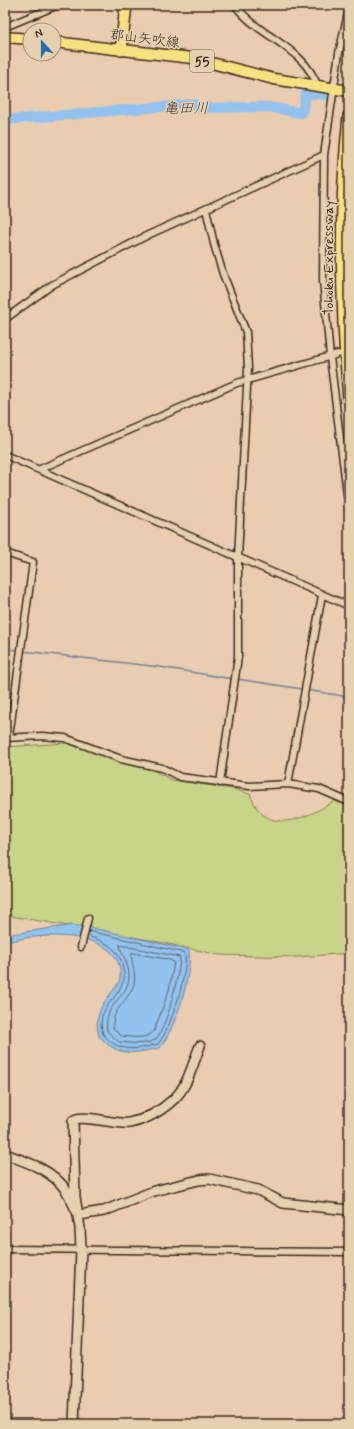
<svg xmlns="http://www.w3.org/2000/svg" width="354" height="1429" font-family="Mynerve,'Klee One',sans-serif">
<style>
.green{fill:#c8d588;stroke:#828053}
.water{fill:#92c2ed;stroke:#6f859a}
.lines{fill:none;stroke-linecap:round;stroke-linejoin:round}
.shore{stroke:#5e6771;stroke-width:1}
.stream{stroke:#6f859a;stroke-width:1.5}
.river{stroke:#92c2ed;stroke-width:10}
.street-casing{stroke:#3b2a1e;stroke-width:9}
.secondary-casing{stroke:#3b2a1e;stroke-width:12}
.primary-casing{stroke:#3b2a1e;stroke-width:13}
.highway-casing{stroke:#3b2a1e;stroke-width:14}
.street{stroke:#e7d0b0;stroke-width:6}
.secondary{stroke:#e7d0b0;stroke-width:9}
.primary{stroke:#f9e181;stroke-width:10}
.highway{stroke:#f9e181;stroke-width:11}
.labels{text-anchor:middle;stroke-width:3;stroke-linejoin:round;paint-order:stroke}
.shield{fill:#e7d0b0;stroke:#6f5c4a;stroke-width:1}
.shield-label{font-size:13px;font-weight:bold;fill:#3b2a1e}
.street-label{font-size:14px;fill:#3b2a1e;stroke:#e7d0b0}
.water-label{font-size:15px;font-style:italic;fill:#48413d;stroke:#e7d0b0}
</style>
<rect width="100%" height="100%" fill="#eaccb0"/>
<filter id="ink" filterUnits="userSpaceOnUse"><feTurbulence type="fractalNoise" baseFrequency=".025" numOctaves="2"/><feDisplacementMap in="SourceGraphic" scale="8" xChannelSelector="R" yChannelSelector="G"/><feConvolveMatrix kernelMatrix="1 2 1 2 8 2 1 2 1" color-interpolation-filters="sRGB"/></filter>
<g filter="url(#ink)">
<path class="green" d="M67,743L147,767L172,780L233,789L250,794C252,799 255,806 259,811C279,833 314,814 334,801L349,806V953L299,957L220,955L150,940L5,915V747Z"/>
<path class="water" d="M72,925L93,928L189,950C192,977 176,1026 160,1048C135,1053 118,1058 99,1036C94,1020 100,1006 111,993C114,989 119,984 120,978C125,928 35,932 5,943V935Z"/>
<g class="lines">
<path class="shore" d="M88,936C106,942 120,948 123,969C124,973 125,978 123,982C116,1002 95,1008 103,1034C118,1053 136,1050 158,1044C171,1028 188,974 185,953L89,931
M120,945L180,957C180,972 166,1030 156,1039C148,1046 129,1043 119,1042L107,1031C103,1003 127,999 129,978C130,964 121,955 120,945Z
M132,953L167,959L174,962L169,990L154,1031C148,1040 131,1037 121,1036L113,1028C111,1009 129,1001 134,984C137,973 130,963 132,953Z"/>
<path class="stream" d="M5,649L19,650
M23,651L160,667L233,679
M237,679L302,689
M306,690L349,697"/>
<path class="river" d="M5,120L194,104L199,108L267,107L302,113L306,93L326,95"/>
<g class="street-casing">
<path id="street" d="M235,5C254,30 280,39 301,60C309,68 314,77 318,86
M349,9L339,53L324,155L323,280L330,357L349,510
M5,27L58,5
M206,209L214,244L223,274L246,332L248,368L238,557V657L220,783
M5,319L52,285L71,275L148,235L324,155
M5,455L349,606
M40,469L237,383L338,354
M5,553L33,562L9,737
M5,738L42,736L65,738L121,759L162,768L180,777L249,786L288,784L319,789L349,802
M288,784L322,595
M81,947L88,918
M5,1249L349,1252"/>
</g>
<g class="secondary-casing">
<path id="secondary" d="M5,1154C27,1162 51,1169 66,1190C71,1198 74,1207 79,1215L104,1211L154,1191L199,1180L209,1179L258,1190L283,1203L349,1210
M74,1424L81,1250L80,1228L75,1197L73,1121C80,1113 116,1125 129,1123C146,1120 162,1110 174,1099C188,1086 193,1063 200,1046"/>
</g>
<g class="primary-casing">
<path id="primary" d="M5,37L30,39
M54,42L192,58L274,79L349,91"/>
</g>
<g class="highway-casing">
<path id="highway" d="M121,50L126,5
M349,116C339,210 341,305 349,399"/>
</g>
<use href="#street" class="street"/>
<use href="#secondary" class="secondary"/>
<use href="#primary" class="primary"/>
<use href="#highway" class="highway"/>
</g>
</g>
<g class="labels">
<rect class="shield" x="190" y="50" width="24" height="22" rx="3"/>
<g class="shield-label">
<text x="202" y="66">55</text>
</g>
<g class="street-label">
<text transform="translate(145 38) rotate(7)" y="5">郡山矢吹線</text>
<text transform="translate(328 258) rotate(-90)" y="5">Tohoku Expressway</text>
</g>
<g class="water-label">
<text x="186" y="113">亀田川</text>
</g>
</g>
<rect width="354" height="1429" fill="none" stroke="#e7d0b0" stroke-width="20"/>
<rect x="10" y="10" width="334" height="1409" fill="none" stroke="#3b2a1e" stroke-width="1.5" filter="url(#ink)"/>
<g transform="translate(42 42) rotate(339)"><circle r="19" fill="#e7d0b0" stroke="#a28e76"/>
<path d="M0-3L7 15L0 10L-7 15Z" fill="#1f6fb2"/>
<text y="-6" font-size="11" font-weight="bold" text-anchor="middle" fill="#3b2a1e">N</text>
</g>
</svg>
